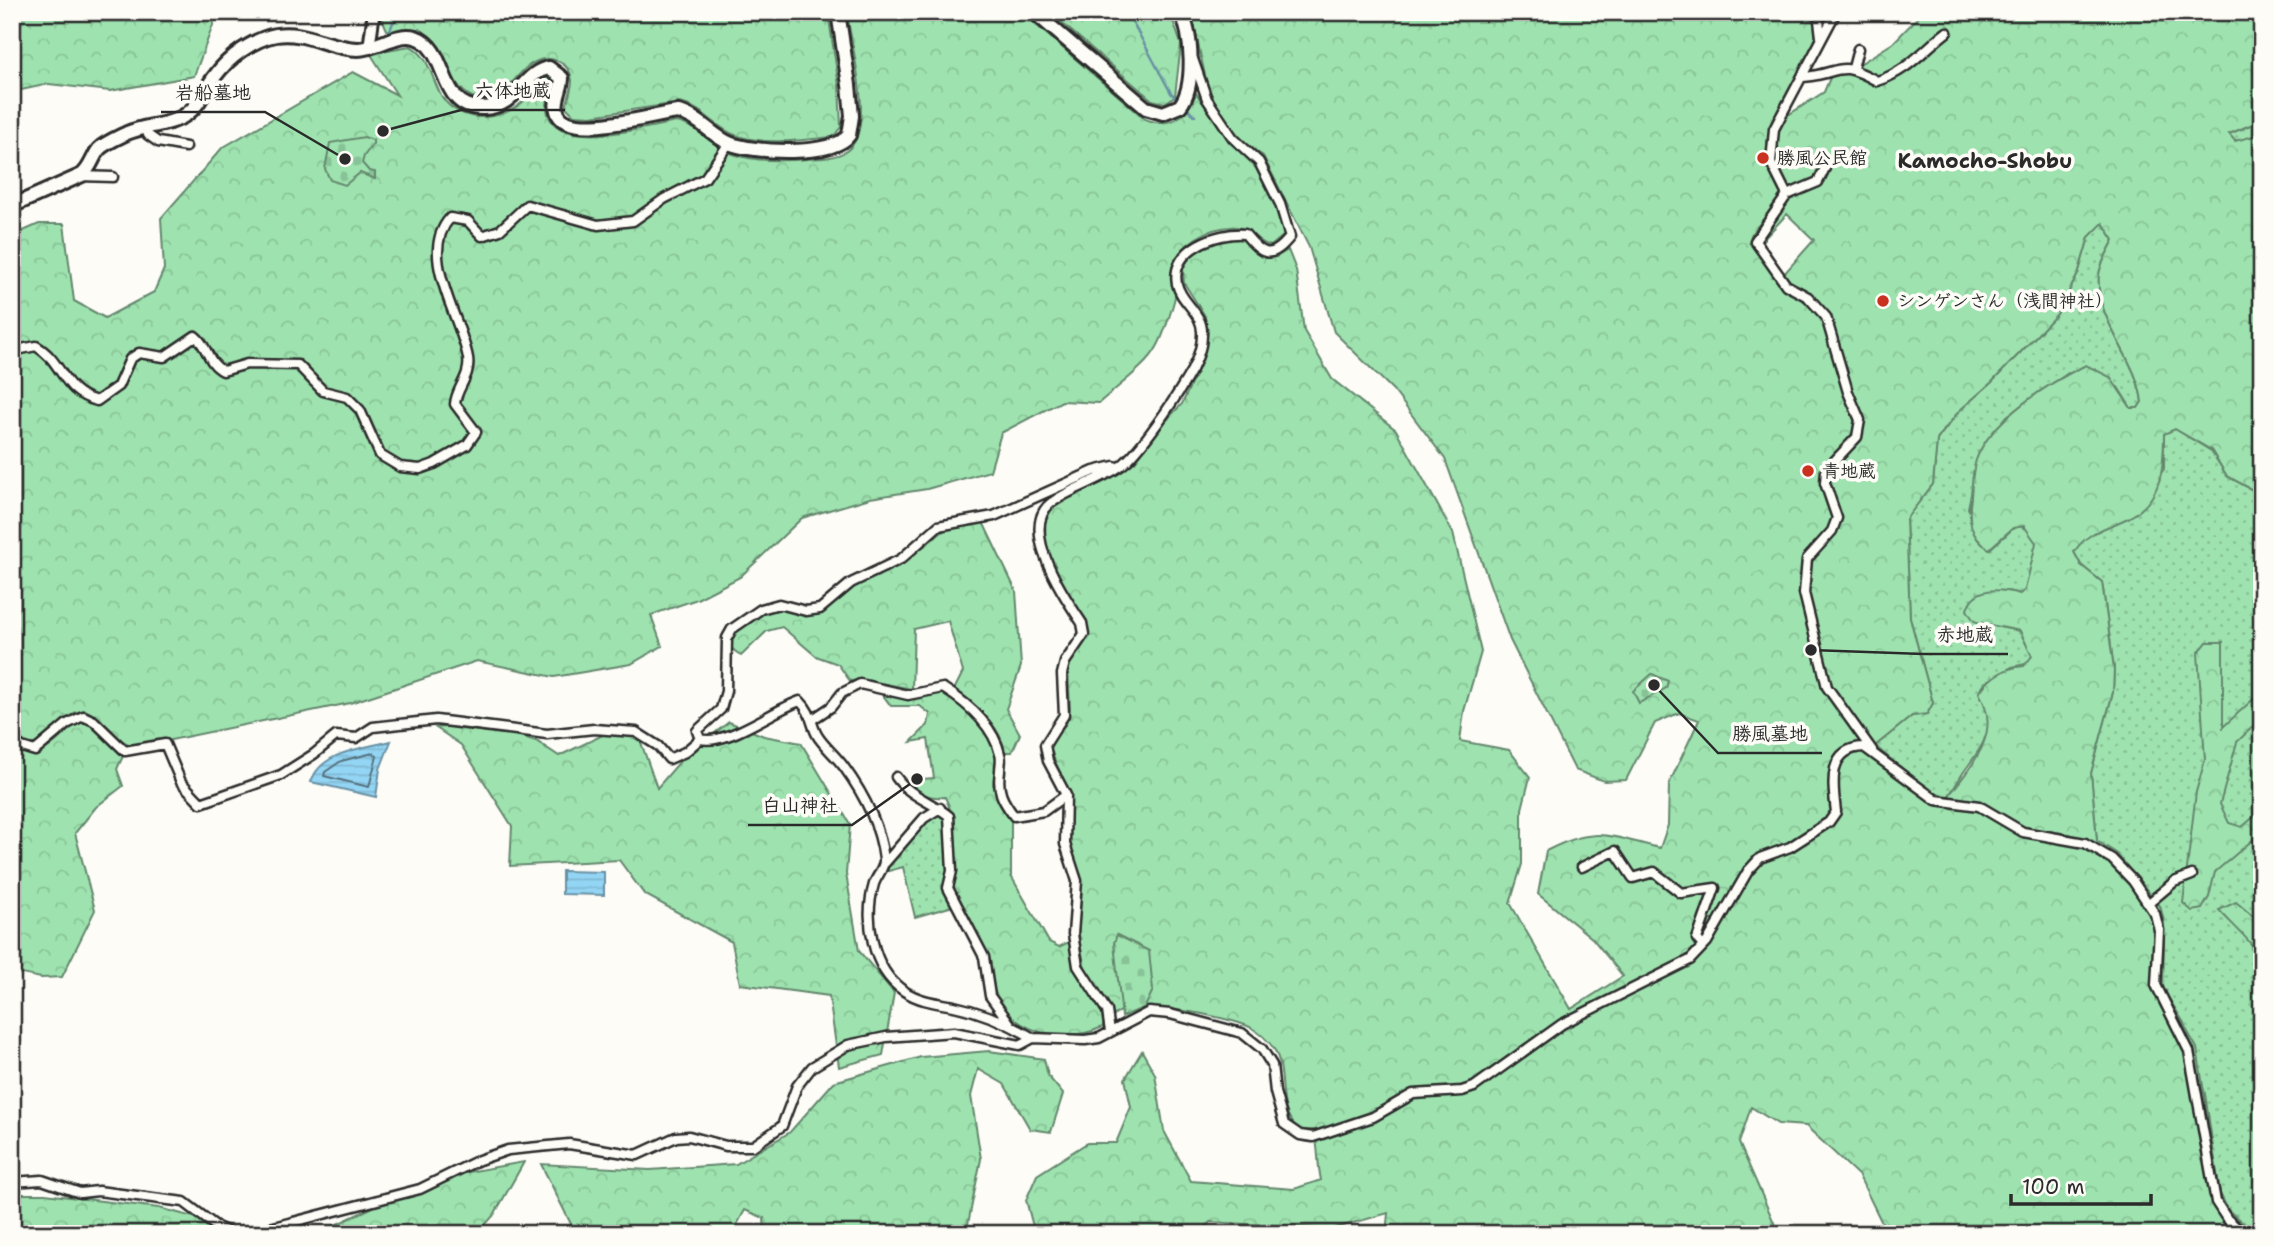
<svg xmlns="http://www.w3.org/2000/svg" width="2274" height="1246" font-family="'Shantell Sans','Klee One',sans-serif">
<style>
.grass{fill:url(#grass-dots);stroke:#64876d;stroke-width:2}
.forest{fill:url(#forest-crowns);stroke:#64876d;stroke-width:2}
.cemetery{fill:url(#cemetery-stones);stroke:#64876d;stroke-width:2}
.water{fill:url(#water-rules);stroke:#6991a4;stroke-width:2}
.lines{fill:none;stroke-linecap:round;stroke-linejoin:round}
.shore{stroke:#556f7b;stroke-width:2}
.stream{stroke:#6991a4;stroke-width:2.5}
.street-casing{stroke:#2b2b2b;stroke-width:13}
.secondary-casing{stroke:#2b2b2b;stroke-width:16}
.primary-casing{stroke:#2b2b2b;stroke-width:18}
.street{stroke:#fdfcf7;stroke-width:8}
.secondary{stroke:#fdfcf7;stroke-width:10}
.primary{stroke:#fdfcf7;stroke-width:12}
.poi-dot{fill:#c8321e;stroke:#fdfcf7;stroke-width:2.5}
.labels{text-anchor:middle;stroke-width:7;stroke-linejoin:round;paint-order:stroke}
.poi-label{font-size:18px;font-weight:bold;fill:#2b2b2b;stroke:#fdfcf7;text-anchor:start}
.quarter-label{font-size:21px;font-weight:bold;fill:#2b2b2b;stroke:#fdfcf7}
.leader{fill:none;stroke:#2b2b2b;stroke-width:2.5}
.callout-dot{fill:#2b2b2b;stroke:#fdfcf7;stroke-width:2.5}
.callout-label{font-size:19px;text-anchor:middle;font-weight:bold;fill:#2b2b2b;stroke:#fdfcf7;stroke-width:7;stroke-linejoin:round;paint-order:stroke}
</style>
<defs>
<pattern id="grass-dots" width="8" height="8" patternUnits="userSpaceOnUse" patternTransform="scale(1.75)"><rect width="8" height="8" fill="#9ee3af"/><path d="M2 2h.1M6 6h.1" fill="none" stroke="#88c397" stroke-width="1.8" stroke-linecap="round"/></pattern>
<pattern id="forest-crowns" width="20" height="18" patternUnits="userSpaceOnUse" patternTransform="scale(1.75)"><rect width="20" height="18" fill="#9ee3af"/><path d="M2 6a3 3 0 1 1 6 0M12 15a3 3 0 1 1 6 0" fill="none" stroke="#88c397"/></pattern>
<pattern id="cemetery-stones" width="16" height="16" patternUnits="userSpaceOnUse" patternTransform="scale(1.75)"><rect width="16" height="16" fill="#9ee3af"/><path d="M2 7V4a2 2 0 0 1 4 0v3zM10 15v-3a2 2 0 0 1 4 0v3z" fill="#88c397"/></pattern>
<pattern id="water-rules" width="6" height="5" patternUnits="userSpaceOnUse" patternTransform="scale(1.75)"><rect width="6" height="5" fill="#93d5f4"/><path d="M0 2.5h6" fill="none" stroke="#7fb7d1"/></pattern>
</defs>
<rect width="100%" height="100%" fill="#fdfcf7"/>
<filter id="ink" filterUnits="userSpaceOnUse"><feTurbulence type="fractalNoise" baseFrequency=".0143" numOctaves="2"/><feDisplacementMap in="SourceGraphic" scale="14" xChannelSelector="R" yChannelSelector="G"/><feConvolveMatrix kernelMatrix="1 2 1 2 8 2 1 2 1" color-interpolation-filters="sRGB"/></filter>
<g filter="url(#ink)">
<path class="grass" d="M2262,120V134L2241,141L2230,139L2229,134Z
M2102,222L2114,240C2109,250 2100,264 2099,275C2095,322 2137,357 2142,402L2138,408H2131L2118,387L2068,373L2007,416L1980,452L1968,508L1990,549L2017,525L2029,530L2037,543L2025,590L2020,594L2008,591L1979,623L2020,631L2032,656L2030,663L2012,667L1986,682L1979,692C1997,723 1988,739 1968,766C1960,776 1955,788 1947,798L1923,786L1875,746L1912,716L1927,714L1933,703L1910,618L1906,518L1933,484L1937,440L1959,411L1992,382L2057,314L2078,274L2089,237Z
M2175,429L2211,451L2227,476L2262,495V1234H2255L2228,1210L2220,1194L2205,1094L2184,1023L2163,989L2164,921L2160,906L2116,854L2097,842L2091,773L2113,692L2114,669L2102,582L2081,565L2074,552L2083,538L2097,529L2130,517L2164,469V433Z
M938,811L946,814L950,866L946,885L953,906L915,917L903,867L881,873C888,856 893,860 903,849C914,836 922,820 938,811Z"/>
<path class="forest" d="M12,12H214L213,25L194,76L110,91L49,84L12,92Z
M379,12H828L839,86L841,127L833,137C802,140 765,146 735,135C714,127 702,106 678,103L591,116L574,115L566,107C568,99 572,89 572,80C570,62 550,54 535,62C510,74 511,104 472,97C445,83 449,46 420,29L397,33L387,30Z
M847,12H1021L1145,119C1169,129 1189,116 1196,93L1223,132L1257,169L1282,219L1283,236L1271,246C1257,244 1251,227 1235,227C1210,226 1177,243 1174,270C1173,277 1176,284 1176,291C1175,302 1163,337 1157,347C1148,365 1114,389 1099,403L1062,401L1001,433L990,471L927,489L870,498L802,518L740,577L697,599L651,615L662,646L631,664L554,677L477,661L350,703L137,747C115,743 105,719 85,710L74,713L39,744H27L12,735V386L16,382L12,348V236L39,224H64L74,301L105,318L154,292L164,269L161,218L222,148L353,72L397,95L370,53L410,46C434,57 431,91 451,107C473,124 507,118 526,99C533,92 538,80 549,77L553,82C550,92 545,104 548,114C559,152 649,126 677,122C697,126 710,144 728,152C751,162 785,161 808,159C820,158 835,158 845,152C878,132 850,45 847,12Z
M1049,12H1170L1181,44L1175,96L1165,103L1152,100Z
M1191,12H1802L1816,23C1819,89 1733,117 1782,195L1751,235L1750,242L1784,287L1806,299L1825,318L1846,393L1858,420L1855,435L1831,458L1824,470L1823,484L1835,518L1830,529L1805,558L1802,593L1825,688L1860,733L1869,754L1934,804L1978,810L2022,836L2085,847L2094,843L2070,834L2024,828L1980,803L1947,798C1972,765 2003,733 1979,693C1990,676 2004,668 2024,666L2032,656L2020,631L1980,623L1974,621L1967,610C1973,585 2001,589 2020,594L2025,590L2036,543L2024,526L2013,528L1989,549C1969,537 1968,518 1971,497C1972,485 1972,472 1976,460C1990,420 2050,382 2086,365L2110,377L2131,408H2138L2142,402C2137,357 2095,322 2099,275C2100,264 2109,250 2114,240L2103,223L2089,237L2078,274L2057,314L1992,382L1959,411L1940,435L1937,440L1933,484L1906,519L1910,618L1933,703L1927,714L1912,716L1875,746L1830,685L1806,592L1810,560L1834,532L1840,518L1828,483L1829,471L1859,438L1863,419L1850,391L1829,316L1817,302L1782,276L1814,240L1787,214L1760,243L1757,240L1791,195L1774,163L1778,130L1782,119L1824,92L1835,66L1858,65L1893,43L1923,12H2262V120L2229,134L2235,141L2262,134V495L2227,476L2211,450L2175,429L2164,434C2164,467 2162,501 2128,518C2106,529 2089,530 2074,552L2081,565L2102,582L2114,669L2113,692L2091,773L2097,841L2116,853L2160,906L2164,921L2163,989L2197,1048L2220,1194L2228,1210L2255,1234H1879L1883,1225L1859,1176L1806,1126L1778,1124L1751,1107L1739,1143L1779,1234H1386L1388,1213L1332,1229L1210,1222L1200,1234H1035L1026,1200L1037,1175L1087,1143H1116L1131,1107L1125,1079L1142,1051L1155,1074L1164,1131L1191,1181L1294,1189L1321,1180C1317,1163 1319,1147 1314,1130H1300C1274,1111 1289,1074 1274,1049C1269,1041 1259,1032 1250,1027C1228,1017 1130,996 1114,1016L1085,968L1078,934L1082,881L1069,841L1070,797L1050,749L1051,739L1066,724L1070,709L1068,667L1085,639L1087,623L1062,585L1047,547L1043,528L1053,505L1111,477L1135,462L1156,431L1182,404L1197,371L1207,338L1205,316L1184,283L1183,269L1190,255L1211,243L1235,237L1245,241L1259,255L1269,258L1276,257L1288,250L1296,270L1304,331L1332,379L1396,430L1453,533L1481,652L1464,711L1460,741L1509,750L1530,777L1522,809V864L1510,903L1571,1009L1623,976L1593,939L1538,894L1546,851C1595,825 1609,836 1660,848L1668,825L1669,784L1699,720L1679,713L1655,723L1626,780L1604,781L1575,770L1510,640L1445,459L1393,390L1334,332L1309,247L1263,156L1242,142L1228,125L1208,89Z
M982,520L1016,591L1021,666L1006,709L1020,734L1012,752H1005C1001,726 975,704 954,690L963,672L948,621L914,629L912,689L865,680L850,681L838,664L816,656L782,627L767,631L741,656L730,647C729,626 759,613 776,607L821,613L853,586L901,564L946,529Z
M2207,642H2223V727L2262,691V718L2237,742L2220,804L2229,823L2242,827L2262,810V832L2215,872L2209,897L2202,909L2192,911L2183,903L2196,792L2205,760L2198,653Z
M941,692C964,701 996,730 997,757C997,767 993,776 993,785L1011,813V876L1049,942L1059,947L1071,941L1105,1015L1103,1027C1061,1045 1012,1034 994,990C989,977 990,962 984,948C976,929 960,912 953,891C951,883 956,874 956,865C956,840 956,819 945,797C928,798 918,795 910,780L934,778L928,739L911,742L928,725L930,714L920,706H891L882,694Z
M82,719L89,722L124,754L117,769L123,786L96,807L75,833L95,910L62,977L41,978L12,972V747C45,766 58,735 82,719Z
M729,722L764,736L801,743L850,824L846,874L859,951L894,993L883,1055L839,1067L829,996L740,984L732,942L644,894L619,860L510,866L512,826L461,745L436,728L477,723L536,741L559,756L609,732L638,734L657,788L682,759Z
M2236,902L2262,924V963C2257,945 2232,925 2219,910Z
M989,1051L1044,1059L1048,1076L1063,1094L1051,1132L1030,1129L1004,1084L978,1069L971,1096L981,1159L966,1234H765L764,1218L745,1210L732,1234H576L541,1164L650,1170L736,1164L790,1132L834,1082L921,1057Z
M524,1162L494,1215L477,1234H316L388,1200L463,1173Z
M12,1194H45L159,1208L201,1219L219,1234H12Z"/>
<path class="cemetery" d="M364,137L373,140V144L364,156L362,163L369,171L375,172V179L360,173L345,185L330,180L325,169L330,143Z
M1652,674L1668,681L1666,688L1639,703L1633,691Z
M1117,935L1149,951L1153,990L1145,1007L1122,1017L1114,943Z"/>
<path class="water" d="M391,741L380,769L376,797L311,782C321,751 364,748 391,741Z
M562,871L604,872V895L562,894Z"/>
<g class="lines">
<path class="shore" d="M373,753L377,756L369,787L324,776L325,772L341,761Z"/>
<path class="stream" d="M1127,12L1171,93L1177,99
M389,33L397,12
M1185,106L1195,116"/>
<g class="street-casing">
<path id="street" d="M1818,12L1821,37
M1836,12L1774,129L1771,163L1787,195L1755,241L1786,285L1808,297L1826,317L1848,392L1860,420L1857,437L1826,470L1825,483L1837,518L1832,531L1807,559L1804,593L1827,687L1872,750
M1853,68L1858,49
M1803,77C1843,74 1835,58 1877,81C1907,72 1922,51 1947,32
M146,126L148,135L158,142L186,147
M79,176L113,177
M1787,195L1818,182L1827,164
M12,351L36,346C64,362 61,392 97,401L118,386L130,359L139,353L164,357L195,336C208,346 207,363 223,371L247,364L298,365L323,391L347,397L360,410L380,455L400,467L420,469L434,464L467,445L476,432L455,404C456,388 471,377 468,358C461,317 417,255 450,218L468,221L482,236L500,230L527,205L598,225L633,221L664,199L705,178L729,143
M813,719L831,707L842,693L860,684L908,695L943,688C967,703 993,725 1000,754C1002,759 1000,765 1000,771C997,791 1002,800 1014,816L1044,811L1066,795
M12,739L22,747L35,751L67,724L83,716L94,721L125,751L165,744L181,782L201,803L281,775L314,754L336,736L356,738L373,727L436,720L547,734L594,729L636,732L658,746L669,759L685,752L700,739C727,746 773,710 800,701C814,715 810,726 819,738C826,748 836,756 844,767C863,793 880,826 884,859C885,868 877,875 874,884C864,918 871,969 904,991C919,1001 937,1003 954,1006C982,1012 1010,1024 1033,1038
M700,739L697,731L721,709L726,691L727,638L732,629L761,609L779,604L806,611L820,609L851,583L901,559L938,526L994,516L1094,471L1114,466
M896,777C909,796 932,802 949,816L952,871L948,888L984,957L990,996L1011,1025
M885,863L924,818L940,808
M1582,867L1615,851L1633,878L1654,872L1681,893L1715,888L1697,939L1703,946
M2149,903L2174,882L2192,875
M1110,1032L1107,1011L1078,966L1073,934L1077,881L1065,844L1066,795L1048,761L1045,745L1064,715L1062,674L1065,662L1084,634L1082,623C1065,598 1018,529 1051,503C1073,487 1100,481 1122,465C1141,450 1173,402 1186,380C1194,368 1202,350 1202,335C1204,313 1181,303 1177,284C1170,248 1218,232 1245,234C1262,255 1271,261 1290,237L1280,204L1259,162L1233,138L1207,99L1193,59
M12,1182L42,1180L80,1193L98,1191L184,1202L217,1227L233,1234
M247,1234L420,1189L479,1160L508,1150L569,1144L637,1155L676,1137L689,1136L726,1146H753L782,1126L797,1086L812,1067L848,1045L886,1037L954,1032L1020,1045L1033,1038L1085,1040L1099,1038L1149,1012L1170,1014L1242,1033L1262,1049L1272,1065L1275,1092L1284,1124L1300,1135L1313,1137L1373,1117L1413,1094L1462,1091L1474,1087L1562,1024L1690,960L1707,942L1748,871L1760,858L1790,847L1829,822L1836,812C1833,786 1826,748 1864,747L1936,800L1979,806L2023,832L2085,843L2112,859L2133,881L2155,914L2159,930L2156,985L2189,1051L2216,1202L2227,1219L2244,1234"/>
</g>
<g class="secondary-casing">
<path id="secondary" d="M369,48L374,12"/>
</g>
<g class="primary-casing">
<path id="primary" d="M1034,12L1146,108L1163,113L1180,106C1196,86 1192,34 1181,12
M12,206L82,175C91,168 92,158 99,149C105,143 119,137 127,133C146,125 170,126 187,114C200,105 205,88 215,76C228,58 253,39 276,35C305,30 330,49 358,49C376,49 397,32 415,37C451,49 436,110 484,108C518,106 523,72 549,68L562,78C562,89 554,100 557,111C564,142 655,114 678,112C698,116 711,135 729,143C752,153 834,157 849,135L852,116L849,85L838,12"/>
</g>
<use href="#street" class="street"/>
<use href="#secondary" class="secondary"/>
<use href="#primary" class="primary"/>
</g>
</g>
<g class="poi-dot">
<circle cx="1763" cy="158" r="7"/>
<circle cx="1883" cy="301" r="7"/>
<circle cx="1808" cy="471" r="7"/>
</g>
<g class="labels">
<g class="poi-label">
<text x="1777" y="164">勝風公民館</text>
<text x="1897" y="307">シンゲンさん（浅間神社）</text>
<text x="1822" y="477">青地蔵</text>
</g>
<g class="quarter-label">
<text x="1985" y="168">Kamocho-Shobu</text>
</g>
</g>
<path class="leader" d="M383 131L461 110H565M345 159L265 112H161M1811 650L1923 654H2008M1654 685L1718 753H1822M917 779L852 825H748"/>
<g class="callout-dot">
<circle cx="383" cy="131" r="7"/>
<circle cx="345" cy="159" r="7"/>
<circle cx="1811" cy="650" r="7"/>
<circle cx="1654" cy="685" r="7"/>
<circle cx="917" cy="779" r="7"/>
</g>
<g class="callout-label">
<text x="513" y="97">六体地蔵</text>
<text x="213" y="99">岩船墓地</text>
<text x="1965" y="641">赤地蔵</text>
<text x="1770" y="740">勝風墓地</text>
<text x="800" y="812">白山神社</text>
</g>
<rect width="2274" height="1246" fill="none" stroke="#fdfcf7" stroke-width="42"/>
<rect x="21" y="21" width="2232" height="1204" fill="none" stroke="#2b2b2b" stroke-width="2.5" filter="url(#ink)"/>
<path d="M2011 1194v10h140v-10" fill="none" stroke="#2b2b2b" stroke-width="3.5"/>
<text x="2022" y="1194" font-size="21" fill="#2b2b2b" stroke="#fdfcf7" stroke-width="5" paint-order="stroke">100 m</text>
</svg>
